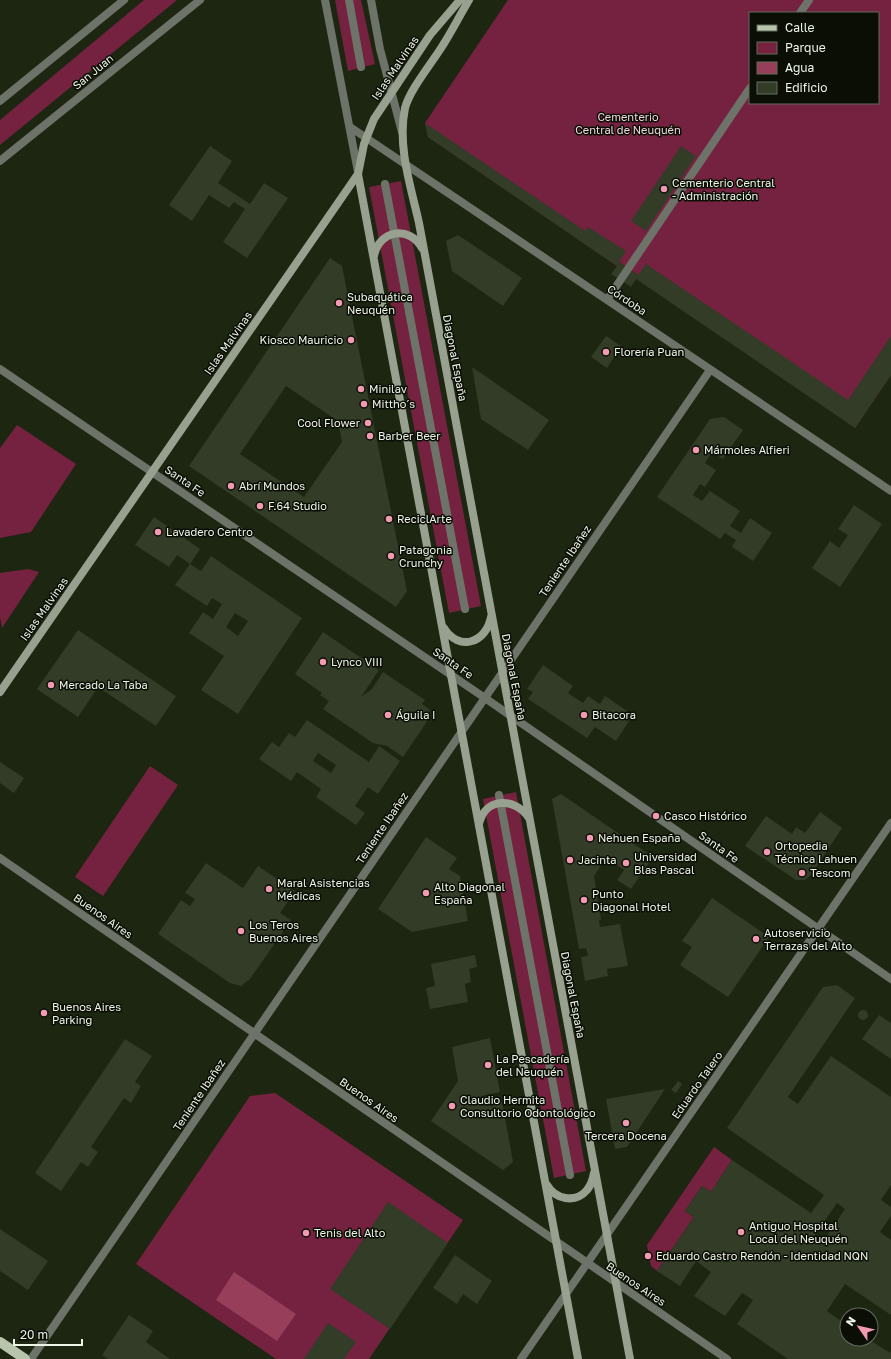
<svg xmlns="http://www.w3.org/2000/svg" width="891" height="1359" font-family="'Golos Text',sans-serif">
<style>
.green{fill:#752240;fill-rule:evenodd}
.water{fill:#973e5b}
.building{fill:#323c26;fill-rule:evenodd}
.lines{fill:none;stroke-linecap:round;stroke-linejoin:round}
.street{stroke:#6d7368;stroke-width:8}
.secondary{stroke:#98a18f;stroke-width:8}
.primary{stroke:#b9c4ad;stroke-width:10}
.poi-dot{fill:#f19ab2;stroke:#0a0e05;stroke-width:1.5}
.labels{text-anchor:middle;stroke-width:3;stroke-linejoin:round;paint-order:stroke}
.street-label{font-size:11px;fill:#eef5e7;stroke:#0a0e05}
.park-label{font-size:11px;fill:#f0d5db;stroke:#0a0e05}
.poi-label{font-size:11px;fill:#eef5e7;stroke:#0a0e05;text-anchor:start}
</style>
<rect width="100%" height="100%" fill="#1d2611"/>
<path class="green" d="M144,0H177L0,145V120Z
M335,0H361L375,64L348,71Z
M508,0H891V375L855,428L638,275L619,262L617,266L428,137L425,123ZM750,13H878V103H750Z
M401,181L481,606L449,613L369,187Z
M17,425L76,464L31,532L0,538V448Z
M28,569L39,572L2,628L0,617V573Z
M150,766L178,785L103,896L75,877Z
M516,792L586,1171L554,1178L483,799Z
M275,1093L463,1220L369,1359H276L136,1264L250,1096Z
M714,1147L732,1160L711,1192L702,1186L685,1211L694,1217L657,1271L651,1266L647,1245Z"/>
<path class="water" d="M234,1272L296,1314L277,1341L216,1300Z"/>
<path class="building" d="M425,123L585,231L588,227L626,251L619,262L638,275L646,264L848,400L891,336V375L855,428L636,279L631,287L611,274L617,266L428,137Z
M210,146L232,161L218,183L250,204L264,183L288,198L247,258L223,242L245,209L234,202L229,208L209,195L192,221L169,205Z
M681,146L696,156L646,231L631,221Z
M458,235L522,278L503,306L452,271L446,241Z
M330,258L342,266L407,591L396,607L189,466ZM286,386L338,421L342,442L304,497L240,454Z
M606,336L621,346L607,368L591,357Z
M472,367L549,420L528,450L481,419Z
M724,417L743,430L723,459L712,452L705,463L716,470L705,487L700,484L693,495L702,501L710,491L740,511L730,526L741,533L750,518L772,533L753,561L732,547L736,540L725,533L720,539L657,497L710,419Z
M854,505L882,524L840,587L812,568L830,541L839,548L848,535L838,529Z
M154,517L200,549L190,564L177,555L169,567L135,545Z
M211,556L302,618L238,714L201,690L224,656L189,633L203,612L213,619L222,604L212,598L207,606L175,585L190,564L201,571ZM235,613L248,621L238,636L226,627Z
M78,630L176,696L156,726L98,687L78,717L37,689Z
M323,632L379,670L361,697L372,689L383,672L425,700L422,704L430,710L424,718L428,720L403,757L387,746L373,743L323,709L329,701L320,695L322,693L295,674Z
M543,665L573,686L568,693L583,703L588,696L600,704L605,696L633,715L616,741L595,727L587,738L528,699L533,692L527,689Z
M307,720L369,762L379,746L400,761L378,794L368,787L355,806L365,813L356,825L316,797L321,789L297,772L291,781L259,759L272,742L279,747L289,733L295,737ZM318,753L336,765L331,773L313,761Z
M0,762L24,778L14,793L0,783Z
M561,794L653,857L631,889L617,880L624,870L606,858L594,876L601,920H599L600,927L620,924L628,966L607,969L608,976L585,981L581,957L588,956L586,948L579,949L552,799Z
M820,812L842,828L811,875L805,880H796L745,846L766,816L792,834L796,827L805,833Z
M426,837L457,858L449,869L460,876L468,921L412,932L378,909Z
M206,863L243,888L258,866L295,891L280,913L291,920L250,979L241,986L230,983L158,934L181,900L190,906L195,899L185,893Z
M712,898L769,937L728,997L680,965L692,947L682,941Z
M475,955L477,967L469,969L471,982L465,984L468,1002L430,1009L426,988L435,986L431,964Z
M837,985L855,998L788,1097L798,1104L831,1056L891,1097V1185L881,1200L891,1207V1216L880,1232L891,1240V1315L845,1284L827,1311L847,1325V1339H868L890,1353L891,1351V1359H788L737,1324L753,1300L742,1293L725,1316L694,1296L711,1272L696,1261L680,1286L657,1271L694,1217L685,1211L702,1186L711,1192L732,1160L811,1213L824,1195L727,1128L823,987ZM837,1203L845,1209L822,1243L813,1238Z
M858 1015a5 5 0 1 1 10 0a5 5 0 1 1-10 0Z
M879,1015L891,1023V1059L862,1039Z
M490,1038L500,1092L481,1096L491,1103L502,1101L513,1162L503,1170L431,1121L458,1081L452,1047Z
M125,1039L152,1056L135,1082L141,1086L131,1103L124,1098L91,1147L98,1152L88,1167L81,1162L61,1191L35,1173Z
M678,1081L682,1084L676,1093L671,1090Z
M665,1089L627,1147L615,1149L606,1099Z
M388,1202L448,1243L390,1329L330,1289Z
M0,1229L48,1261L28,1290L0,1271Z
M455,1255L492,1281L477,1304L463,1294L457,1304L433,1288Z
M129,1315L153,1331L146,1342L170,1359H108L102,1355Z
M328,1323L356,1342L344,1359H304Z"/>
<g class="lines">
<path class="street" d="M325,0L358,172
M349,0L361,67
M371,0L380,49L402,132
M800,13L809,0
M0,101L124,0
M350,127L891,491
M0,161L200,0
M385,184L465,609
M607,300L750,88
M0,369L485,698L891,979
M499,795L570,1175
M0,858L727,1359
M31,1359L710,370
M521,1359L891,823"/>
<path class="secondary" d="M469,0C460,15 452,31 443,45C432,63 410,89 405,108C397,146 411,187 419,223L630,1359
M358,174L578,1359
M374,256C379,230 409,225 422,248
M444,628C459,652 486,643 491,617
M0,692L358,174L364,144L374,119L430,35L460,0
M479,824C485,797 515,797 529,818
M547,1185C555,1199 575,1204 587,1190C591,1185 593,1179 594,1173"/>
<path class="primary" d="M0,1342L25,1359"/>
</g>
<g class="poi-dot">
<circle cx="664" cy="189" r="4"/>
<circle cx="339" cy="303" r="4"/>
<circle cx="351" cy="340" r="4"/>
<circle cx="606" cy="352" r="4"/>
<circle cx="361" cy="389" r="4"/>
<circle cx="364" cy="404" r="4"/>
<circle cx="368" cy="423" r="4"/>
<circle cx="370" cy="436" r="4"/>
<circle cx="696" cy="450" r="4"/>
<circle cx="231" cy="486" r="4"/>
<circle cx="260" cy="506" r="4"/>
<circle cx="389" cy="519" r="4"/>
<circle cx="158" cy="532" r="4"/>
<circle cx="391" cy="556" r="4"/>
<circle cx="323" cy="662" r="4"/>
<circle cx="51" cy="685" r="4"/>
<circle cx="388" cy="715" r="4"/>
<circle cx="584" cy="715" r="4"/>
<circle cx="656" cy="816" r="4"/>
<circle cx="590" cy="838" r="4"/>
<circle cx="767" cy="852" r="4"/>
<circle cx="570" cy="860" r="4"/>
<circle cx="626" cy="863" r="4"/>
<circle cx="802" cy="873" r="4"/>
<circle cx="269" cy="889" r="4"/>
<circle cx="426" cy="893" r="4"/>
<circle cx="584" cy="900" r="4"/>
<circle cx="241" cy="931" r="4"/>
<circle cx="756" cy="939" r="4"/>
<circle cx="44" cy="1013" r="4"/>
<circle cx="488" cy="1065" r="4"/>
<circle cx="452" cy="1106" r="4"/>
<circle cx="626" cy="1123" r="4"/>
<circle cx="741" cy="1232" r="4"/>
<circle cx="306" cy="1233" r="4"/>
<circle cx="648" cy="1256" r="4"/>
</g>
<g class="labels">
<g class="street-label">
<text transform="translate(395 68) rotate(-56)" y="4">Islas Malvinas</text>
<text transform="translate(93 72) rotate(-39)" y="4">San Juan</text>
<text transform="translate(627 300) rotate(34)" y="4">Córdoba</text>
<text transform="translate(228 343) rotate(-55)" y="4">Islas Malvinas</text>
<text transform="translate(455 358) rotate(79)" y="4">Diagonal España</text>
<text transform="translate(185 481) rotate(34)" y="4">Santa Fe</text>
<text transform="translate(565 561) rotate(-56)" y="4">Teniente Ibañez</text>
<text transform="translate(44 609) rotate(-55)" y="4">Islas Malvinas</text>
<text transform="translate(453 663) rotate(34)" y="4">Santa Fe</text>
<text transform="translate(514 677) rotate(79)" y="4">Diagonal España</text>
<text transform="translate(382 828) rotate(-56)" y="4">Teniente Ibañez</text>
<text transform="translate(719 847) rotate(35)" y="4">Santa Fe</text>
<text transform="translate(103 916) rotate(35)" y="4">Buenos Aires</text>
<text transform="translate(573 995) rotate(79)" y="4">Diagonal España</text>
<text transform="translate(697 1085) rotate(-55)" y="4">Eduardo Talero</text>
<text transform="translate(199 1095) rotate(-56)" y="4">Teniente Ibañez</text>
<text transform="translate(369 1100) rotate(35)" y="4">Buenos Aires</text>
<text transform="translate(636 1284) rotate(34)" y="4">Buenos Aires</text>
</g>
<g class="park-label">
<text x="628" y="121">Cementerio<tspan x="628" dy="13">Central de Neuquén</tspan></text>
</g>
<g class="poi-label">
<text x="672" y="187">Cementerio Central<tspan x="672" dy="13">- Administración</tspan></text>
<text x="347" y="301">Subaquática<tspan x="347" dy="13">Neuquén</tspan></text>
<text x="343" y="344" text-anchor="end">Kiosco Mauricio</text>
<text x="614" y="356">Florería Puan</text>
<text x="369" y="393">Minilav</text>
<text x="372" y="408">Mittho´s</text>
<text x="360" y="427" text-anchor="end">Cool Flower</text>
<text x="378" y="440">Barber Beer</text>
<text x="704" y="454">Mármoles Alfieri</text>
<text x="239" y="490">Abrí Mundos</text>
<text x="268" y="510">F.64 Studio</text>
<text x="397" y="523">ReciclArte</text>
<text x="166" y="536">Lavadero Centro</text>
<text x="399" y="554">Patagonia<tspan x="399" dy="13">Crunchy</tspan></text>
<text x="331" y="666">Lynco VIII</text>
<text x="59" y="689">Mercado La Taba</text>
<text x="396" y="719">Águila I</text>
<text x="592" y="719">Bitacora</text>
<text x="664" y="820">Casco Histórico</text>
<text x="598" y="842">Nehuen España</text>
<text x="775" y="850">Ortopedia<tspan x="775" dy="13">Técnica Lahuen</tspan></text>
<text x="634" y="861">Universidad<tspan x="634" dy="13">Blas Pascal</tspan></text>
<text x="578" y="864">Jacinta</text>
<text x="810" y="877">Tescom</text>
<text x="277" y="887">Maral Asistencias<tspan x="277" dy="13">Médicas</tspan></text>
<text x="434" y="891">Alto Diagonal<tspan x="434" dy="13">España</tspan></text>
<text x="592" y="898">Punto<tspan x="592" dy="13">Diagonal Hotel</tspan></text>
<text x="249" y="929">Los Teros<tspan x="249" dy="13">Buenos Aires</tspan></text>
<text x="764" y="937">Autoservicio<tspan x="764" dy="13">Terrazas del Alto</tspan></text>
<text x="52" y="1011">Buenos Aires<tspan x="52" dy="13">Parking</tspan></text>
<text x="496" y="1063">La Pescadería<tspan x="496" dy="13">del Neuquén</tspan></text>
<text x="460" y="1104">Claudio Hermita<tspan x="460" dy="13">Consultorio Odontológico</tspan></text>
<text x="626" y="1140" text-anchor="middle">Tercera Docena</text>
<text x="749" y="1230">Antiguo Hospital<tspan x="749" dy="13">Local del Neuquén</tspan></text>
<text x="314" y="1237">Tenis del Alto</text>
<text x="656" y="1260">Eduardo Castro Rendón - Identidad NQN</text>
</g>
</g>
<rect x="749" y="12" width="130" height="92" fill="#0a0e05" stroke="#656a5f"/>
<rect x="757" y="25" width="20" height="6" fill="#b9c4ad" stroke="#656a5f"/>
<text x="785" y="32" font-size="12" fill="#eef5e7">Calle</text>
<rect x="757" y="42" width="20" height="12" fill="#752240" stroke="#656a5f"/>
<text x="785" y="52" font-size="12" fill="#eef5e7">Parque</text>
<rect x="757" y="62" width="20" height="12" fill="#973e5b" stroke="#656a5f"/>
<text x="785" y="72" font-size="12" fill="#eef5e7">Agua</text>
<rect x="757" y="82" width="20" height="12" fill="#323c26" stroke="#656a5f"/>
<text x="785" y="92" font-size="12" fill="#eef5e7">Edificio</text>
<g transform="translate(859 1327) rotate(304)"><circle r="19" fill="#0a0e05" stroke="#656a5f"/>
<path d="M0-3L7 15L0 10L-7 15Z" fill="#f19ab2"/>
<text y="-6" font-size="11" font-weight="bold" text-anchor="middle" fill="#eef5e7">N</text>
</g>
<path d="M14 1339v6h68v-6" fill="none" stroke="#eef5e7" stroke-width="2"/>
<text x="20" y="1339" font-size="12" fill="#eef5e7" stroke="#0a0e05" stroke-width="3" paint-order="stroke">20 m</text>
</svg>
